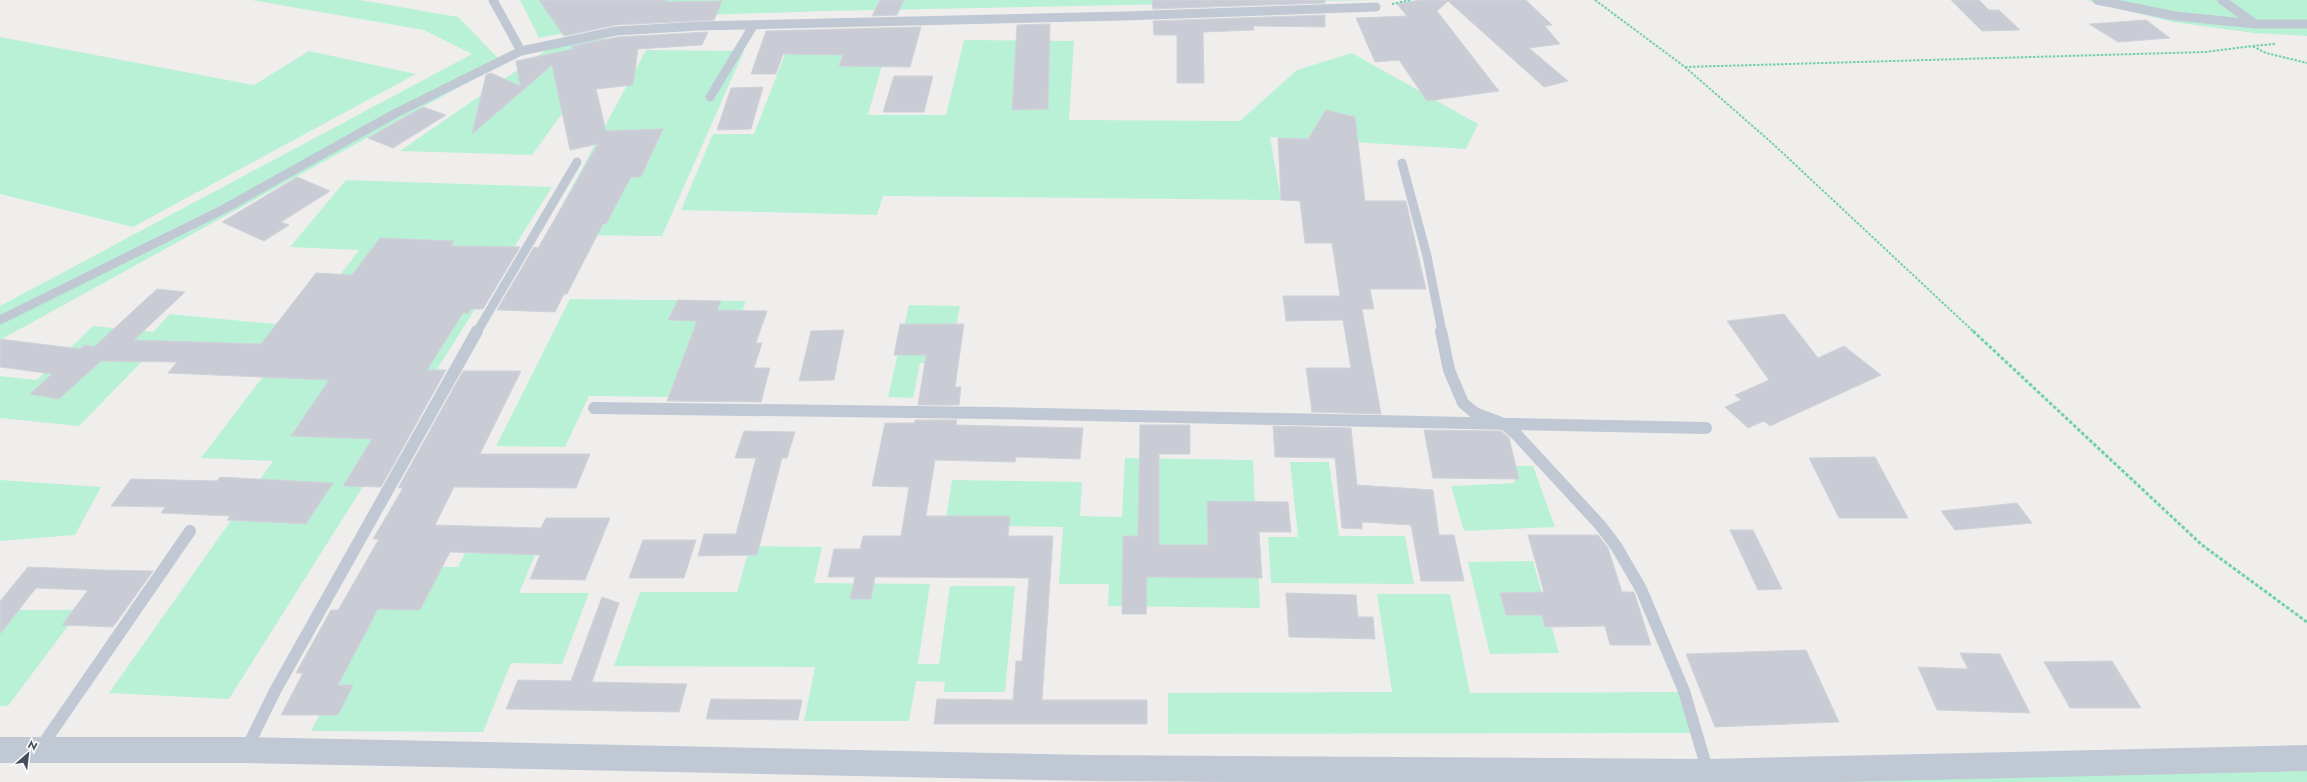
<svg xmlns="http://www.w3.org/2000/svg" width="2307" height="782" font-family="Jost,sans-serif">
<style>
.green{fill:#b9f1d6}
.building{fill:#c9ccd4;stroke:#d1d3da}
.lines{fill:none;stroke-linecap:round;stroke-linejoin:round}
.path-far1{stroke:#70d0ad;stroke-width:2;stroke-dasharray:2.5 1.5;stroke-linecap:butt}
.path{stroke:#70d0ad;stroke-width:3;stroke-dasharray:3.5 2;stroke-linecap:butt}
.service-far1{stroke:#c0c8d4;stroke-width:9}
.service{stroke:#c0c8d4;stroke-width:12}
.tertiary{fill:#c0c8d4;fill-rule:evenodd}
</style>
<rect width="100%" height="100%" fill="#f0eeed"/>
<path class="green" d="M251,0H360L458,17L503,63L0,340V306L472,54L424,30Z
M520,0H1374L826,11L647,17L539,38Z
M2086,0H2307V36L2254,33L2173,22Z
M0,37L254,85L309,51L416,74L133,227L0,194Z
M603,37V57L532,155L400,151L555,44Z
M964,40L1074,41L1069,120L1240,121L1297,70L1352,53L1478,124L1466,149L1270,137L1281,200L883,196L877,215L681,210L713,134H754L787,49L886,51L868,115H946Z
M646,50L744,51L662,236L546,235Z
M346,180L552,187L229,699L109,693L273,461L201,458L359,250L290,247Z
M570,299L746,301L719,377L676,397L589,396L565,447L496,446Z
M909,305L960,306L949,364L920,363L913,398L888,397Z
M170,314L286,325L263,353L160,343L79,426L0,418V376L37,380L93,326L153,332Z
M1125,458L1253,460L1260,608L1108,606L1109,584H1059L1063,527L945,525L952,480L1082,482L1080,516L1122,517Z
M1290,462H1329L1339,536H1405L1414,584L1271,583L1268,537H1298Z
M1509,466H1533L1555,527L1464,531L1451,486L1515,483Z
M0,480L101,487L75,535L0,541Z
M471,541H541L519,593H589L562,664L511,663L483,732L311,731L396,567H458Z
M750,546L822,547L814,583L930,584L918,664H939L950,586H1015L1005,692H944L945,682L916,681L909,721H804L815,667L614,666L640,592H737Z
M1533,561L1559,653L1490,654L1468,562Z
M1377,594H1450L1470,693L1680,692L1693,733L1168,734V693L1392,692Z
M0,610H80L8,706H0Z
M2307,768V782H1630Z"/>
<path class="building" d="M539,0H668L664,2L722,1L714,20L616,25L564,36Z
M880,0H904L897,15L872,16Z
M1152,0H1325V3L1153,9Z
M1421,0H1526L1552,25L1545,26L1560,44L1529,48L1568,81L1544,87L1448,1L1437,11L1499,91L1427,101L1399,60L1375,62L1356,18L1407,16L1397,4Z
M1951,0H1979L1989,10H1999L2020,30L1982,31Z
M1325,15V27L1253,26L1254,30L1203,32L1204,83H1177V35H1154L1153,21Z
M2146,20L2170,38L2118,42L2089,24Z
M1050,24L1048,109L1012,110L1017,25Z
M921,27L910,67L839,66L843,55L783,54L776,74H751L766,31Z
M708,32L702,45L638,49L633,85L596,89L606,131L663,129L641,177H631L606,224H603L567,294H564L555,312L497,310L534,247L538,248L598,144L570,150L552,65L472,134L486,75L491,73L520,86L516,61L574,49L572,46L617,37Z
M894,76H933L924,112H883Z
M763,87L751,129L717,130L731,88Z
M423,107L446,115L393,148L368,138Z
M1326,110L1355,117L1365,201H1406L1426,289H1370L1374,309H1362L1381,414L1312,412L1306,368H1351L1343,320L1286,321L1283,296H1340L1332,243H1305L1300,201L1281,200L1278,138L1308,139Z
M297,177L330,191L281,222L289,225L264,241L222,222Z
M380,238L454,241L451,246L520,247L483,309H471L468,313H463L427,370H446L381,487L343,486L372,439L291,436L329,380L168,373L177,362L101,361L59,399L30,394L52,374L0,367V339L80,349L85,345L94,347L157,289L185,292L134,340L261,344L316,273L352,275Z
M678,300L721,301L717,310L767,311L756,343H762L754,368H770L761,402L667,401L697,321L668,320Z
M1784,314L1818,358L1844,346L1881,375L1770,426L1764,421L1748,428L1725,407L1741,400L1735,395L1769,380L1727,321Z
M900,324H964L955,387H961L959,405H918L926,355H894Z
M844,330L834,380L799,381L811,331Z
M463,371H521L480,454H590L576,488L454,487L435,525L541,528L546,518H610L585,580L530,579L540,555L450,552L420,610L378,609L338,685H353L338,715H281L303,673H296L331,610H338L379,539H373L403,488H398Z
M915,420H957L956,425L1083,428L1080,459L1016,457L1015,462L935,460L926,516H1010L1008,536H1053L1042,700H1147V724H934L937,699L1013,700L1016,661H1022L1029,578L875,577L871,599H850L855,577H828L834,549H860L863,536H901L909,487L872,486L885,423H915Z
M1140,425H1190V454H1159V545H1208L1207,501L1288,502L1291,532H1259L1262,578L1147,577L1146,614H1122L1123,536H1138Z
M1273,426L1351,428L1357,485L1433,490L1439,535H1454L1464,581H1421L1411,525L1362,522V529L1342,528L1335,458L1275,457Z
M1424,430L1501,431L1509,438L1519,479L1433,478Z
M744,431L795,432L787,458H782L757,555L698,556L704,534H736L756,458H735Z
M1875,457L1908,518H1839L1809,458Z
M220,477L333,483L306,524L227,520L230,516L161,513L165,507L111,506L131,479L217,481Z
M2017,503L2032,523L1955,530L1941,511Z
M1730,530H1753L1782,589L1758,590Z
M1528,535H1598L1608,548L1622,592H1634L1651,645H1610L1605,626L1545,627L1542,615H1506L1500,593L1544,592Z
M643,540H696L684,578H629Z
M28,567L104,570L153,571L113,627L62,625L88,590L36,588L0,634V601Z
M1286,593L1356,595L1358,617H1373L1375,639L1289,637Z
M602,597L619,603L592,682L687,684L679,712L506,709L518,680L571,681Z
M1806,650L1839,722L1715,727L1686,654Z
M1960,653L2000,654L2030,713L1937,710L1918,667L1968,669Z
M2112,661L2141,708H2070L2044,662Z
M711,699L802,700L798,720L706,719Z"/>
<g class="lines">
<path class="path-far1" d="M1595,0L1685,67L1772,143L1974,332
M1392,4L1411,0
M2275,44L2252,46L2266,53L2307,63
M1685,67L2205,52L2252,46"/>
<path class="path" d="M1973,331L2202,545L2307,622"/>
<path class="service-far1" d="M493,0L521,51
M2097,0L2175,16L2255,24
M2222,0L2255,24H2307
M710,97L753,26
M1402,163L1427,256L1442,332
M0,320L224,209L396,113L521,51L616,31L699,26L1124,16L1376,7
M477,332L577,162"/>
<path class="service" d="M1441,331L1449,370L1463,403L1475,413L1504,424L1517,435L1600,525L1616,546L1641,589L1684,691L1708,772
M594,408L991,413L1706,428
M39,750L190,531
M246,750L275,691L477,331"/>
<path class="tertiary" d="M0,737H246L1091,755L1708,759L2307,745V771L1841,782H1227L1091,781L246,763H0Z"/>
</g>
<g transform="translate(28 754) rotate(28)" stroke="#ffffff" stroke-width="3" paint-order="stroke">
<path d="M0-3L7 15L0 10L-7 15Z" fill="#454e5c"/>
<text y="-6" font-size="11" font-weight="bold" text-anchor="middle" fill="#454e5c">N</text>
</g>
</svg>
